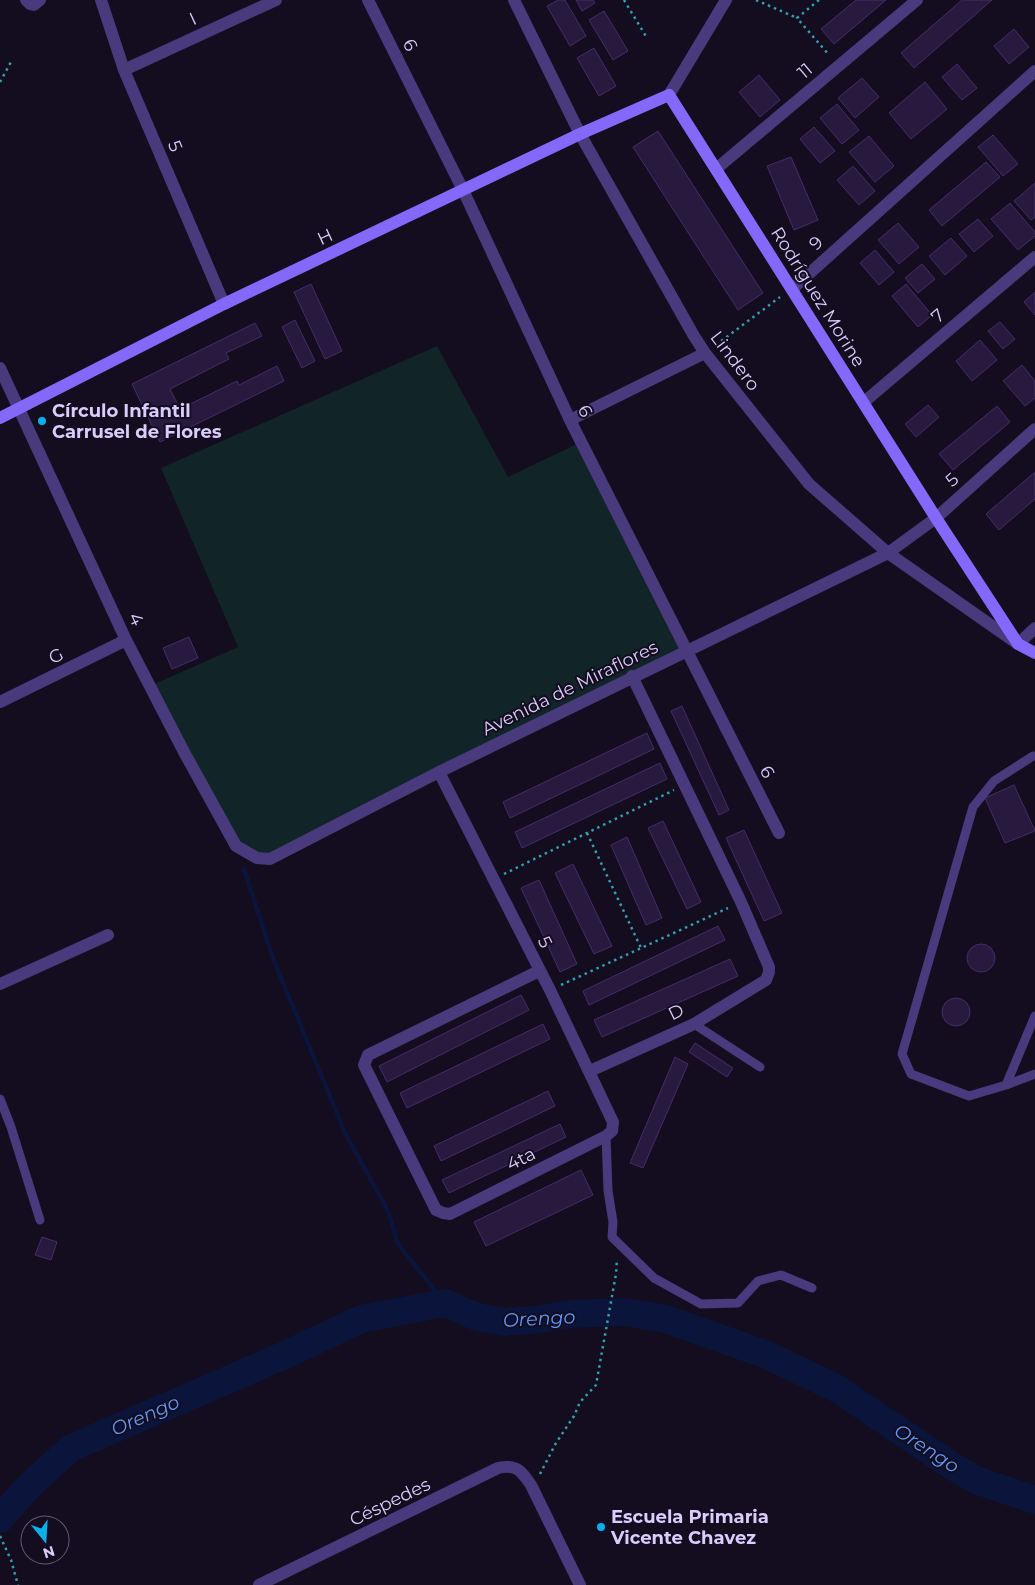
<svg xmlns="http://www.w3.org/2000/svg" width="1035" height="1585" font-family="Montserrat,sans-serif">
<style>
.green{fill:#112528}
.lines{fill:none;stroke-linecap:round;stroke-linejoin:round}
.stream{stroke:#0b143a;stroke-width:4.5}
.river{stroke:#0b143a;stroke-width:28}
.building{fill:#281a3f;stroke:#432d6a}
.path{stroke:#329fab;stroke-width:2.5;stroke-dasharray:2.5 4;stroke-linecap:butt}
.lane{stroke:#483a7c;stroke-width:9}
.street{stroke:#483a7c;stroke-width:12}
.secondary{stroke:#8468f9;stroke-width:12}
.poi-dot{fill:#0ab0ec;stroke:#130d1f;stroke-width:2}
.labels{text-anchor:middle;stroke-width:4;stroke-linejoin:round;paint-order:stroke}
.street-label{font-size:18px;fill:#dacdfd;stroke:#130d1f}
.poi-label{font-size:18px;font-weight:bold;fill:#dacdfd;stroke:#130d1f;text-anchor:start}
.water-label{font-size:19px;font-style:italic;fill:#6098f8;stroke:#130d1f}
</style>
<rect width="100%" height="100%" fill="#130d1f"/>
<path class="green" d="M437,346L508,477L581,442L685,651L270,859L236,846L150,686L238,647L161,468Z"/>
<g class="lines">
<path class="stream" d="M244,869L274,961L346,1135L388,1211L398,1244L445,1303"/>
<path class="river" d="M0,1519L27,1488L71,1448L285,1355L361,1319L445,1303L477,1317L505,1322L533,1320L571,1314L625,1312L666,1319L767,1355L836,1388L952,1466L978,1481L1035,1500"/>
</g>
<path class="building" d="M558,0H565L586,36L570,46L547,6Z
M576,0H593L595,3L582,11Z
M856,0H886L834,44L821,29Z
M962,0H992L914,68L901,53Z
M604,11L628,51L613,60L589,20Z
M1014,29L1029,47L1009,64L994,46Z
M594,48L616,86L599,96L577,58Z
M957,64L977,88L962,100L942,77Z
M759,75L780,100L760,117L739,92Z
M862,78L879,97L855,118L838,98Z
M925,82L947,109L911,139L889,113Z
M837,104L859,130L842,144L820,118Z
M814,127L835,151L820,163L800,139Z
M658,131L763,293L738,310L633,147Z
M993,135L1018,164L1003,176L978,147Z
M869,136L894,166L875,182L849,152Z
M791,157L818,220L794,230L767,166Z
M986,162L1000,177L942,226L929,210Z
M853,166L875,191L859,205L837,180Z
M1035,183V217L1031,220L1014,201Z
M1010,203L1035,232V236L1018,250L991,219Z
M978,219L993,236L974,252L959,234Z
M898,223L919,247L899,264L878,240Z
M951,238L967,256L945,275L929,256Z
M875,250L894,272L879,285L860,263Z
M922,264L935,279L918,293L905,278Z
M311,284L342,351L325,359L294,292Z
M906,284L932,315L918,327L892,296Z
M1035,292V315L1024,302Z
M295,320L315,361L302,368L282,327Z
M1000,322L1015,339L1003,349L988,331Z
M255,323L262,336L226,353L229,359L170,389L180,409L237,381L239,385L277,366L284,381L160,442L132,384Z
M980,340L997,360L972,381L956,361Z
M1022,365L1035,381V398L1025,406L1003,381Z
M928,405L939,417L916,437L905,424Z
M997,406L1010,422L953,470L939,454Z
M1035,472V499L999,530L986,514Z
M189,637L198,658L172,669L163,648Z
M682,706L729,810L719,815L671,711Z
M647,733L654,749L510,818L503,802Z
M660,763L667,779L522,848L515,832Z
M1014,785L1035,831L1005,843L985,798Z
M663,821L701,902L687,909L648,828Z
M744,830L782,913L764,921L726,838Z
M627,837L662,918L646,925L611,845Z
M573,864L612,946L594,954L555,873Z
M539,880L577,964L560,972L521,888Z
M718,926L725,940L589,1005L583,991Z
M967 958a14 14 0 1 1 28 0a14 14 0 1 1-28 0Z
M730,959L738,976L602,1037L594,1020Z
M521,995L529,1010L387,1082L379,1066Z
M942 1012a14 14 0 1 1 28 0a14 14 0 1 1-28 0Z
M543,1024L550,1039L407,1108L400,1093Z
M695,1043L733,1068L727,1077L689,1052Z
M675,1057L688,1064L643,1168L630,1163Z
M548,1091L555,1106L441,1161L434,1146Z
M560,1124L566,1137L449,1193L442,1180Z
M581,1170L593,1195L486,1246L474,1222Z
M42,1237L57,1242L51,1260L35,1255Z"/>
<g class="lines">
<path class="path" d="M624,0L647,38
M756,0L797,18
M819,0L797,18L829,55
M0,82L11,62
M716,345L780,297
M587,833L641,948
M504,874L674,790
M561,985L728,908
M540,1474L556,1443L574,1416L580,1402L596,1385L616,1274L617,1259
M0,1536L11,1560L18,1585"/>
<path class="lane" d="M1033,756L994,781L973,807L902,1054L911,1074L969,1096L1006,1085L1035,1016
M694,1024L760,1067
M1006,1085L1035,1074
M0,1099L11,1127L40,1220
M606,1136L608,1191L613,1222L612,1237L654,1278L701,1304L738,1303L758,1281L781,1275L812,1288"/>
<path class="street" d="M26,0L30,4L34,5L40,0
M101,0L124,70L224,304
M368,0L463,190L570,420L779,833
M514,0L580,134L694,336L705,353L809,484L888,553L1018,644L1035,628
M124,70L276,0
M669,95L726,0
M716,169L917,0
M792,289L1035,71
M0,368L126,640L184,752L236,846L257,858L270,859L439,772L888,553L936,518L1035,429
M864,402L1035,257
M570,420L705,353
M0,702L126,640
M439,772L550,990L613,1122L612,1131L606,1136L450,1214L443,1213L436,1210L364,1065L368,1055L539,971
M0,984L108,935
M590,1071L694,1024L766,980L769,972V967L741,902L632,676
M259,1585L498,1468C516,1464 521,1470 531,1485L580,1585"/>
<path class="secondary" d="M0,418L224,304L580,134L669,95L936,518L1018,644L1035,653"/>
</g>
<g class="poi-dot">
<circle cx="42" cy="421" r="5"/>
<circle cx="601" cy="1527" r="5"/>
</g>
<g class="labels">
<g class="street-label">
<text transform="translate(193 19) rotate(-25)" y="6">I</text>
<text transform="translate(410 45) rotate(64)" y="6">6</text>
<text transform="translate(805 71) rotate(-40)" y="6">11</text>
<text transform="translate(175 146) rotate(67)" y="6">5</text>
<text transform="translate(325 237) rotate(-25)" y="6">H</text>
<text transform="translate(816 243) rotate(-42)" y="6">9</text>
<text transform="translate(818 297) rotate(58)" y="6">Rodríguez Morine</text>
<text transform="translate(938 316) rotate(-40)" y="6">7</text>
<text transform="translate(735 361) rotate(53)" y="6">Lindero</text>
<text transform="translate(585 411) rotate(64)" y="6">6</text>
<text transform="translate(952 480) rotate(-42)" y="6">5</text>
<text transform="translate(136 619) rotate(65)" y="6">4</text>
<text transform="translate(56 656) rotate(-26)" y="6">G</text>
<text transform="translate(570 688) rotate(-26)" y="6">Avenida de Miraflores</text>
<text transform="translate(767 772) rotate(63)" y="6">6</text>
<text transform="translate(545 942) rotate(63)" y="6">5</text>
<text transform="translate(676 1012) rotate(-26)" y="6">D</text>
<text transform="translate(521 1159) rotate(-27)" y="6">4ta</text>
<text transform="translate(390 1502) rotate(-26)" y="6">Céspedes</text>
</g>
<g class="poi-label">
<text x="52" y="417">Círculo Infantil<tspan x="52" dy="21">Carrusel de Flores</tspan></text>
<text x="611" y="1523">Escuela Primaria<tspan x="611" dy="21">Vicente Chavez</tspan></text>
</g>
<g class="water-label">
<text transform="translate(539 1318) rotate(-3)" y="7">Orengo</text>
<text transform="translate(145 1415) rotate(-24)" y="7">Orengo</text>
<text transform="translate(927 1448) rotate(33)" y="7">Orengo</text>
</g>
</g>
<g transform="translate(45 1540) rotate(162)"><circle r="24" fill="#130d1f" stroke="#635a78"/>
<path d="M0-4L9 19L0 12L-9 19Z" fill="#0ab0ec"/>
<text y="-8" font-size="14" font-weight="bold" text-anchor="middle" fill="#dacdfd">N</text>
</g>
</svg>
